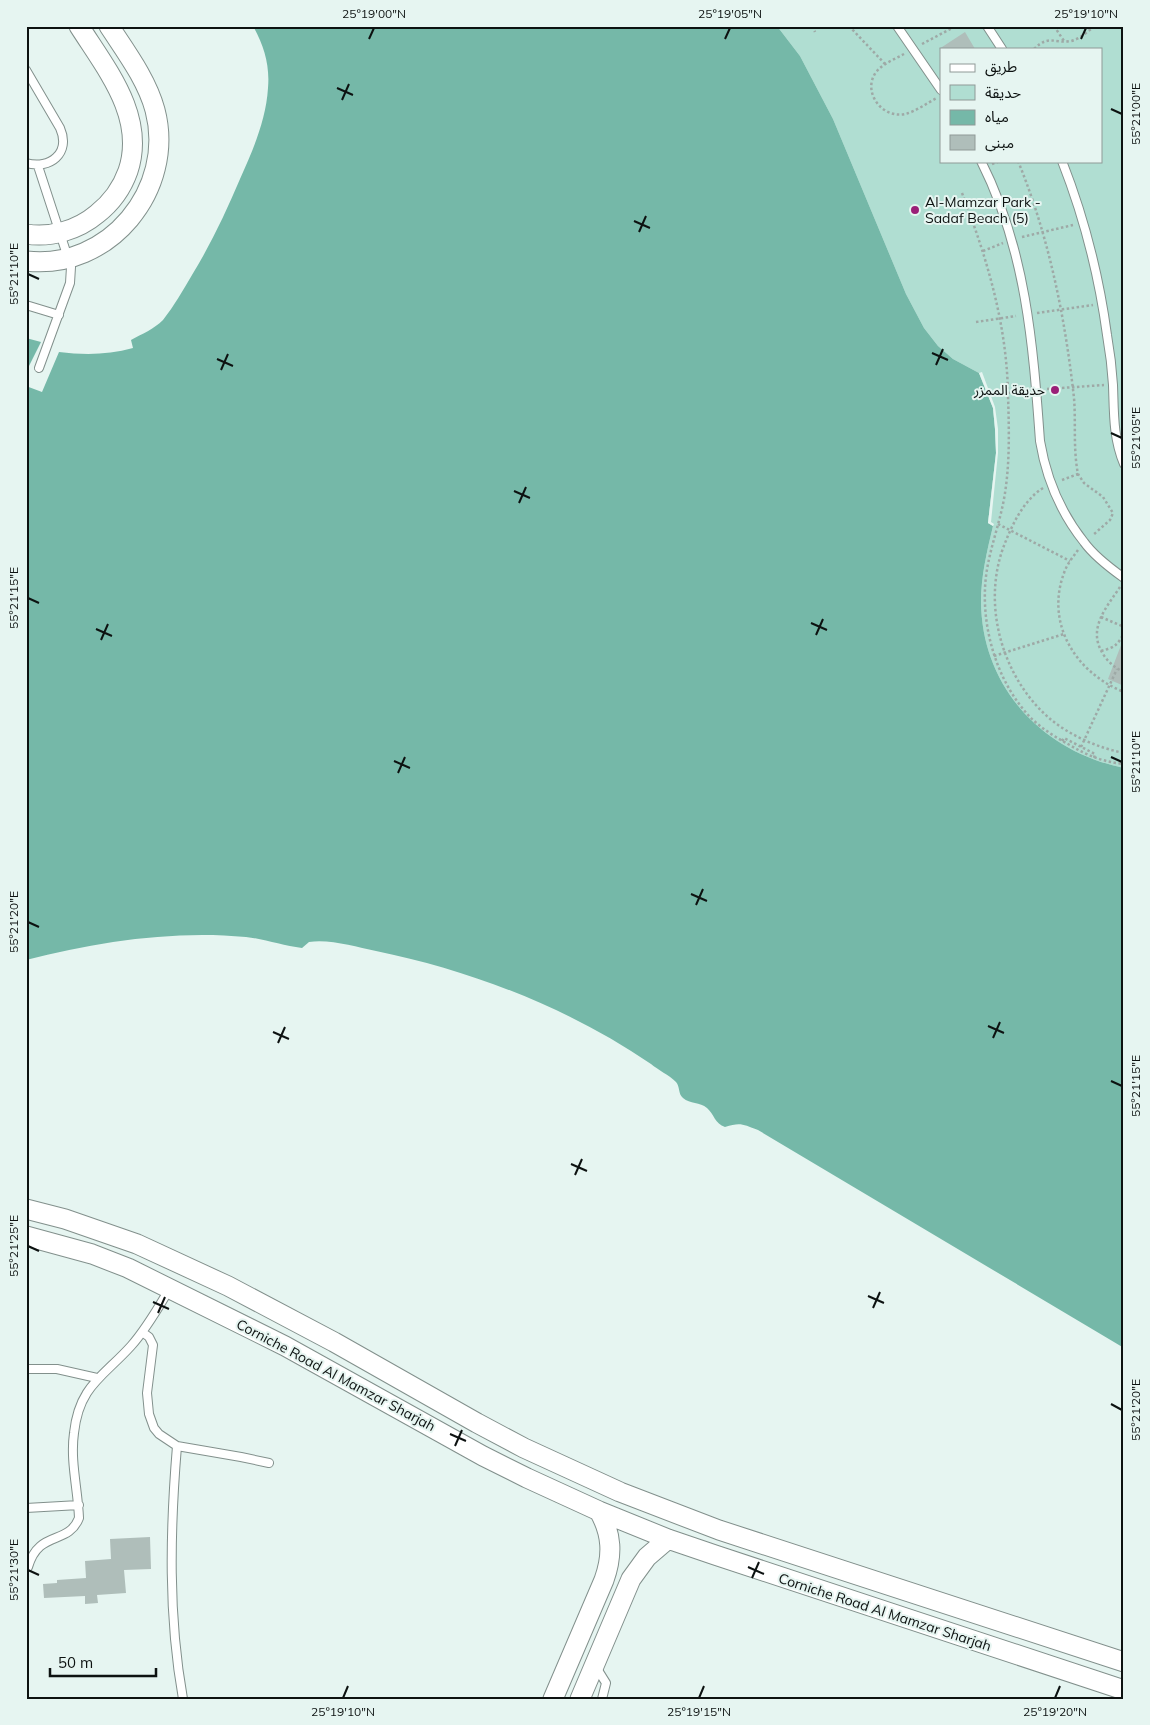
<svg xmlns="http://www.w3.org/2000/svg" width="1150" height="1725" font-family="Mulish,'Noto Sans Arabic',sans-serif">
<style>
.green{fill:#b0ded2;fill-rule:evenodd}
.water{fill:#75b8a8}
.pier{fill:#e6f5f1}
.building{fill:#afbeba}
.lines{fill:none;stroke-linecap:round;stroke-linejoin:round}
.service-casing{stroke:#82908c;stroke-width:10}
.tertiary-casing{stroke:#82908c;stroke-width:21}
.path{stroke:#9ea9a6;stroke-width:2.5;stroke-dasharray:2.5 2.5;stroke-linecap:butt}
.service{stroke:#fff;stroke-width:8}
.tertiary{stroke:#fff;stroke-width:19}
.ticks{fill:none;stroke:#0d1211;stroke-width:2}
.poi-dot{fill:#9a1f78;stroke:#e6f5f1;stroke-width:2}
.labels{text-anchor:middle;stroke-width:4;stroke-linejoin:round;paint-order:stroke}
.poi-label{font-size:14px;fill:#0d1211;stroke:#e6f5f1;text-anchor:start}
.street-label{font-size:14px;fill:#0d1211;stroke:#e6f5f1}
.neatline{fill:none;stroke:#0d1211;stroke-width:2}
.ticks-label{font-size:12px;text-anchor:middle;fill:#0d1211}
</style>
<rect width="100%" height="100%" fill="#e6f5f1"/>
<path class="green" d="M777,26H1124V768C1042,751 982,687 981,602C981,576 987,551 993,526L988,523L996,453L995,429L993,408L979,373L953,359L938,346L924,328L906,294L833,119L800,56ZM941,49H1101V161H941Z"/>
<path class="water" d="M253,26H777L800,56L833,119L906,294L924,328L938,346L953,359L979,373L993,408L995,429L996,453L988,523L993,526C987,551 981,576 981,602C982,687 1042,751 1124,768V1348L758,1130C743,1124 740,1122 725,1127C715,1124 714,1114 707,1108C700,1102 690,1104 683,1098C678,1094 680,1086 676,1082C669,1075 658,1070 651,1064C569,1008 473,971 376,951C355,947 331,939 309,942L302,948C283,946 265,939 246,937C172,930 97,942 26,960V386L42,392L59,352C84,355 108,355 133,348L131,340C142,334 154,329 163,320C174,306 183,290 192,275C211,244 226,212 240,179C253,150 266,120 268,88C270,65 264,46 253,26Z
M26,338L41,342L26,372Z"/>
<path class="pier" d="M982,372L995,407L998,429V453L991,522L994,524L993,526L988,523L996,453L995,429L993,408L979,373Z"/>
<path class="building" d="M965,32L975,49H939Z
M1123,640H1124V686L1108,679Z
M150,1537L151,1569L124,1570L126,1593L97,1595L98,1603L85,1604V1596L44,1598L43,1584L57,1583V1580L86,1578L85,1561L111,1559L110,1539Z"/>
<g class="lines">
<g class="service-casing">
<path id="service" d="M897,26L941,90
M987,26L1002,49
M26,70L60,128C71,153 50,170 26,163
M981,161C1026,250 1033,344 1040,441C1046,477 1061,513 1084,542C1094,556 1110,568 1124,578
M1062,161C1084,217 1099,276 1107,335C1110,352 1112,369 1113,385C1114,412 1113,438 1124,464
M38,166L71,267L70,283L39,368
M26,305L59,315
M142,1332L149,1337L153,1345L147,1393L149,1414L154,1428L159,1434L177,1446L241,1457L269,1463
M26,1369H57L97,1378
M177,1446C170,1531 168,1615 183,1699
M26,1508L79,1505
M28,1567C39,1529 68,1546 79,1518C78,1490 70,1461 74,1433C79,1386 103,1377 131,1346C147,1328 158,1308 170,1288
M596,1667L606,1683L602,1699"/>
</g>
<g class="tertiary-casing">
<path id="tertiary" d="M26,234C51,238 78,230 97,214C111,203 122,188 128,171C146,117 107,70 79,26
M26,261C109,271 176,189 155,110C147,80 126,52 109,26
M26,1209L65,1219L137,1244L228,1286L334,1342L477,1423L524,1448L620,1492L719,1530L1124,1662
M26,1236L92,1254L128,1268L285,1346L483,1456L527,1478L599,1511L668,1539L715,1555L1124,1690
M553,1699L604,1580C613,1555 612,1534 599,1511
M580,1699L631,1579L647,1557L668,1539"/>
</g>
<path class="path" d="M813,26L815,32
M849,26L885,64
M1054,26L1064,41
M922,44L956,26
M1034,49C1049,34 1055,44 1071,41C1080,39 1088,31 1095,26
M904,54C895,59 884,63 877,71C861,90 881,119 905,114C915,112 927,103 937,98
M1018,161C1049,237 1065,317 1074,398C1076,423 1073,449 1078,474L1084,483L1103,497L1113,513L1110,520L1093,535
M992,164L1000,161
M962,193C987,258 1007,325 1008,395C1009,427 1010,461 1005,493C1000,526 986,556 985,589C983,634 999,685 1031,718C1041,728 1055,737 1068,744C1086,755 1103,762 1124,764
M1022,237L1073,225
M983,251L1003,243
M1037,313L1093,305
M976,322L1016,316
M1047,389L1104,385
M1008,393L1026,391
M1062,480L1078,474
M1043,488C1024,500 1013,523 1005,543C981,602 1001,676 1049,718C1069,735 1098,748 1124,753
M998,524L1070,561
M1078,550C1073,557 1067,564 1064,573C1045,624 1076,673 1124,692
M1120,587C1106,608 1087,629 1103,654C1108,662 1115,668 1124,672
M1101,617L1124,627
M1101,651C1115,647 1117,646 1124,633
M994,656L1064,634
M1062,741L1064,738L1095,754L1094,758
M1081,747L1117,669"/>
<use href="#service" class="service"/>
<use href="#tertiary" class="tertiary"/>
</g>
<path class="ticks" d="M369,39L374,28M725,39L730,28M1081,39L1086,28M337,88L353,95M342,100L349,84M1111,109L1122,114M634,221L650,228M639,232L646,216M28,274L39,279M932,353L948,360M217,359L233,366M936,365L943,349M221,370L228,354M1111,433L1122,438M514,491L530,498M519,503L526,487M28,598L39,603M811,623L827,630M96,629L112,636M816,635L823,619M101,640L108,624M1111,757L1122,762M394,761L410,768M398,773L405,757M691,894L707,901M696,905L703,889M28,922L39,927M988,1026L1004,1033M273,1032L289,1039M993,1038L1000,1022M278,1043L285,1027M1111,1081L1122,1086M571,1164L587,1171M575,1175L582,1159M28,1246L39,1251M868,1296L884,1303M153,1302L169,1309M873,1308L880,1292M158,1313L165,1297M1111,1404L1122,1410M450,1434L466,1441M455,1446L462,1430M748,1567L764,1574M28,1570L39,1575M752,1578L759,1562M343,1698L348,1686M699,1698L704,1686M1055,1698L1060,1686"/>
<g class="poi-dot">
<circle cx="915" cy="210" r="5"/>
<circle cx="1055" cy="390" r="5"/>
</g>
<g class="labels">
<g class="poi-label">
<text x="925" y="207">Al-Mamzar Park -<tspan x="925" dy="16">Sadaf Beach (5)</tspan></text>
<text x="1045" y="395" text-anchor="end">حديقة الممزر</text>
</g>
<g class="street-label">
<text transform="translate(336 1375) rotate(28)" y="5">Corniche Road Al Mamzar Sharjah</text>
<text transform="translate(885 1612) rotate(18)" y="5">Corniche Road Al Mamzar Sharjah</text>
</g>
</g>
<rect width="1150" height="1725" fill="none" stroke="#e6f5f1" stroke-width="55"/>
<rect x="940" y="48" width="162" height="115" fill="#e6f5f1" stroke="#8f9a97"/>
<rect x="950" y="64" width="25" height="8" fill="#ffffff" stroke="#8f9a97"/>
<text x="985" y="72" font-size="15" fill="#0d1211">طريق</text>
<rect x="950" y="85" width="25" height="15" fill="#b0ded2" stroke="#8f9a97"/>
<text x="985" y="98" font-size="15" fill="#0d1211">حديقة</text>
<rect x="950" y="110" width="25" height="15" fill="#75b8a8" stroke="#8f9a97"/>
<text x="985" y="122" font-size="15" fill="#0d1211">مياه</text>
<rect x="950" y="135" width="25" height="15" fill="#afbeba" stroke="#8f9a97"/>
<text x="985" y="148" font-size="15" fill="#0d1211">مبنى</text>
<path d="M50 1668v8h106v-8" fill="none" stroke="#0d1211" stroke-width="2.5"/>
<text x="58" y="1668" font-size="15" fill="#0d1211" stroke="#e6f5f1" stroke-width="4" paint-order="stroke">50 m</text>
<rect x="28" y="28" width="1094" height="1670" class="neatline"/>
<g class="ticks-label">
<text x="374" y="18">25°19'00"N</text>
<text x="730" y="18">25°19'05"N</text>
<text x="1086" y="18">25°19'10"N</text>
<text transform="translate(1136 114) rotate(-90)" y="4">55°21'00"E</text>
<text transform="translate(14 274) rotate(-90)" y="4">55°21'10"E</text>
<text transform="translate(1136 438) rotate(-90)" y="4">55°21'05"E</text>
<text transform="translate(14 598) rotate(-90)" y="4">55°21'15"E</text>
<text transform="translate(1136 762) rotate(-90)" y="4">55°21'10"E</text>
<text transform="translate(14 922) rotate(-90)" y="4">55°21'20"E</text>
<text transform="translate(1136 1086) rotate(-90)" y="4">55°21'15"E</text>
<text transform="translate(14 1246) rotate(-90)" y="4">55°21'25"E</text>
<text transform="translate(1136 1410) rotate(-90)" y="4">55°21'20"E</text>
<text transform="translate(14 1570) rotate(-90)" y="4">55°21'30"E</text>
<text x="343" y="1716">25°19'10"N</text>
<text x="699" y="1716">25°19'15"N</text>
<text x="1055" y="1716">25°19'20"N</text>
</g>
</svg>
